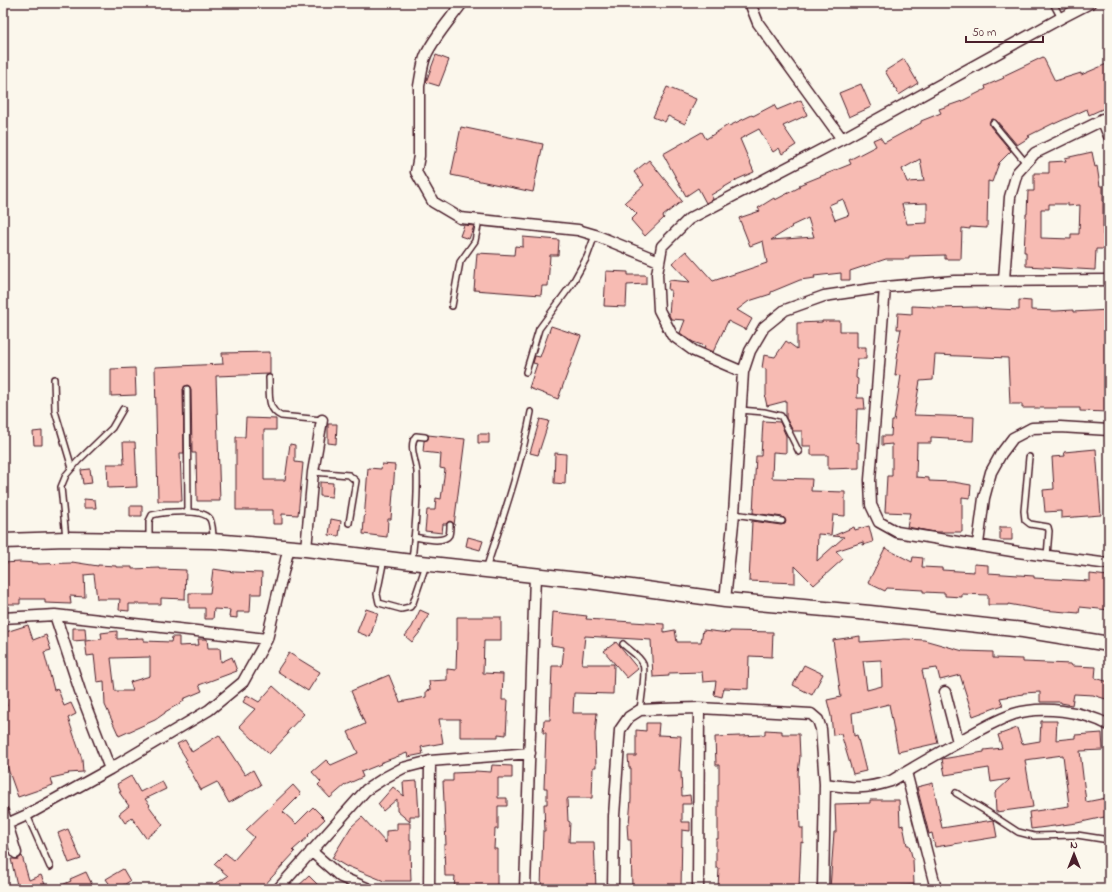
<svg xmlns="http://www.w3.org/2000/svg" width="1112" height="892" font-family="'Indie Flower',sans-serif">
<style>
.building{fill:#f7bbb3;stroke:#4a1f2b;fill-rule:evenodd}
.lines{fill:none;stroke-linecap:round;stroke-linejoin:round}
.service-casing{stroke:#4a1f2b;stroke-width:8}
.minor-casing{stroke:#4a1f2b;stroke-width:13}
.secondary-casing{stroke:#4a1f2b;stroke-width:17}
.service{stroke:#fbf7ec;stroke-width:5}
.minor{stroke:#fbf7ec;stroke-width:10}
.secondary{stroke:#fbf7ec;stroke-width:14}
</style>
<rect width="100%" height="100%" fill="#fbf7ec"/>
<filter id="ink" filterUnits="userSpaceOnUse"><feTurbulence type="fractalNoise" baseFrequency=".025" numOctaves="2"/><feDisplacementMap in="SourceGraphic" scale="8" xChannelSelector="R" yChannelSelector="G"/><feConvolveMatrix kernelMatrix="1 2 1 2 8 2 1 2 1" color-interpolation-filters="sRGB"/></filter>
<g filter="url(#ink)">
<path class="building" d="M436,55L449,60L439,86L426,82Z
M1043,57L1055,81L1081,73V75L1109,63V106L1089,115L1087,109L1054,124V123L1028,136L1030,137L1017,145L996,120L993,119L990,120V126L1011,151L999,163L992,182L988,181L987,228L970,227V229L962,228L961,259H945V255L909,256V259H886L850,271V280H841V273L814,276L815,278L800,280L771,292V294L749,301L737,310L752,319L746,330L728,321L713,352L704,348L705,346L693,342L680,333L685,320L671,319L669,315L671,290H668L669,280L690,282L672,263L686,251L713,281L767,263L763,241L750,246L739,218L760,211L758,208L774,198L775,200L800,187L799,185L851,164L849,160L876,146L873,140L880,137L884,143L921,123V121L941,113L939,109L962,101L986,89L985,86L1004,78L1003,76ZM920,159L924,181L907,182L902,169ZM843,199L849,215L835,220L829,205ZM927,203V223L907,224L902,204ZM808,218L814,237L771,240L792,227L791,226Z
M904,59L918,83L899,95L885,71Z
M861,84L871,107L849,117L839,93Z
M667,87L696,99L685,124L668,116L665,122L653,117Z
M801,100L807,115L783,126L796,145L782,154L779,148L773,152L759,129L740,139L754,172L738,179L711,195L713,199L706,203L698,188L686,196L663,154L702,132L706,139L728,125L729,126L752,115L753,116L774,105L777,110Z
M461,127L543,144L533,192L451,175Z
M1092,152L1095,167L1097,166L1100,186H1103V235H1107V249H1096L1095,270L1026,266V252H1024L1026,214H1027L1028,191H1034V173H1049V162L1066,161L1065,158ZM1049,204H1068V206L1080,205L1079,234H1071V239L1041,238V209H1049Z
M649,160L682,201L663,216L664,218L645,236L631,220L637,214L625,202L644,185L634,172Z
M464,225L474,226L469,239L460,236Z
M523,237L559,240L558,255H550L548,286H542L541,295L474,290L477,253L514,255L515,246L523,247Z
M606,271L628,272V275H646V284L627,285L626,307L604,306Z
M1019,300L1031,301V310L1056,311L1073,310V312L1109,310V412L1080,411V408H1022V404H1010L1008,358L935,355L933,380L920,381L914,415L974,417L973,441L948,440V438L931,437V443H917L916,477L929,478V481L953,482L971,485L970,498L962,497V532H935L907,527L910,513L885,512L887,476H892V444L882,445V436H891L892,421H894L901,375L895,376L898,350H897L901,329H897L898,313L912,314V306L933,307V308L978,307V308L1019,310Z
M822,321H840V331H857V347H866V359H857L856,378L858,379L857,398H864L865,409H857L856,442L859,443V468L828,469V455H811V446H802V431H793L786,418V401L767,406L765,397L766,396V369L762,368L764,355L775,357L786,341L797,349V323L822,322Z
M551,326L581,336L558,399L529,388L537,364L533,363L535,356L540,357Z
M270,352V374L216,376L220,501H197L196,453H192L191,389L189,386L187,385L183,389L184,453H180L182,501H158L155,367L223,364L222,353Z
M135,368L136,395L111,396V369Z
M246,418L276,419V430H264V480H285L290,444L295,445V462L303,463L298,515L282,514V524H273V510H236V437H245Z
M540,419L549,421L538,455L530,453Z
M763,421L780,422L786,436V453L773,452L772,478L812,479L811,491L845,492V516L833,515L831,535L818,534L817,561L844,537L833,536L854,527L855,530L869,526L873,542L863,545V542L836,551L843,559L814,585L795,566V583L749,581L752,521L781,525L785,524L786,521L783,517L753,513L756,456H761Z
M328,424H337L336,444L328,443Z
M42,431V445H34L33,432Z
M478,434H489V443H478Z
M428,435L465,439L454,525L453,523L450,521L448,522L446,524H443L442,533L425,531L427,510H435L436,498L441,499L445,469L440,468L441,454L423,452L424,441L428,439Z
M123,442H135L137,487L108,488L107,464H124Z
M1096,449L1101,515L1061,518V511L1045,512L1043,490L1054,489L1052,457L1065,456L1064,452Z
M555,453L566,454L565,484L554,483Z
M382,464L395,465L391,519H388L387,537L363,534L368,468L381,469Z
M90,469L92,483L83,484L81,470Z
M320,482L333,483L332,497L320,496Z
M84,499L95,500L96,508H84Z
M130,506H142V516H130Z
M331,519L341,521L339,536L329,535Z
M1000,527H1012V540H1000Z
M468,537L483,541L480,550L466,546Z
M885,548L912,562L913,557L923,558L922,567L942,568V570L974,572V564L988,565V573L1034,576V578L1090,581V574L1108,576L1106,601H1109V610L1080,607L1079,613L1042,610L1008,604V605H988V595L962,594V597L945,596V593L923,592V590L887,588L885,591L868,583Z
M20,562L38,563V564L72,563V562L98,566V565L116,566V567H132V569L160,568V569L186,570L185,599L161,598V604H129V611L119,610L120,599H97L94,574L84,575L85,597L70,596L71,604L45,603V599H20V604H3V563Z
M213,569L234,572L262,573L261,594H251L250,612H237V618L229,617L230,610L214,609L213,619H205V608H189V593H210Z
M366,609L378,613L370,637L357,632Z
M420,610L429,614L420,632L412,642L405,636L412,627Z
M553,612L587,616L586,619L664,624V632L675,630L677,642H701L703,630L729,633L730,631L773,632L772,657L749,656L748,689L724,688L722,697L714,695L716,681L703,682L702,672L669,673V676L653,677L651,640L585,636L582,664H614L613,694L574,693L573,713H597L595,734L596,767H593L592,798H568L567,800L568,821L570,822L569,842H594L596,889L541,887L543,831H545L544,804H547V788H544L546,733H543L544,720H550L552,666H562L564,647L551,645Z
M457,617H501V641H484L483,673L503,674L502,700H508L506,735L498,734V737H460V719H439L443,743L421,747L423,754L408,757L407,753L380,763L381,764L361,772L363,777L345,785L330,798L318,785L321,782L312,772L326,760L331,765L358,753L348,732L365,724L351,691L389,675L400,702L426,697V691L430,690L429,681L447,680V669L456,670L457,637Z
M28,625L33,640L46,635L51,650L44,652L54,690L58,689L64,706L71,703L76,714L68,718L82,759L83,772L68,773L69,774L51,778L53,785L18,797L3,755V706H7L3,694V636H7L6,632Z
M73,628H85L86,640L73,641Z
M117,631V639L144,638V641L171,642L172,637H179V646L199,645L198,639H207L208,648H220L221,662L232,657L237,671L199,685L202,691L183,699L184,701L165,712V713L155,720L119,736L105,705L104,681L97,682L94,655L87,656L85,641L102,639L101,633ZM150,657V676L130,682L133,691H115L111,658Z
M860,636V642L905,639L924,640L963,651L993,652V658L1023,659V662L1071,664L1072,666L1096,667L1095,678L1109,682V700L1093,695L1074,694L1072,705L1061,703V702H1040V692L1023,693V694L1000,698L1003,705L973,716L960,675L940,680L937,668L922,670L938,743L898,752L889,704L852,713L854,736L857,735L866,771L853,774L841,734L833,735L831,716L827,700L841,697L833,640ZM881,660L882,686L867,690L863,661Z
M616,642L638,669L627,678L604,651Z
M289,653L320,672L308,691L277,671Z
M804,665L823,674L812,695L793,685Z
M273,686L304,714L287,732L288,734L269,754L239,726L255,709L243,702L247,695L259,702Z
M1041,721H1057L1056,740L1075,738V735L1102,733L1103,750L1080,751L1086,802L1106,798L1109,816L1077,823L1031,829L1029,812L1069,806L1063,755L1025,760L1033,807L996,812L995,793L1010,779L991,782L989,768L945,775L942,759L984,752V750L1002,748L998,735L1017,728L1022,744L1040,741Z
M646,723H659L658,735L681,736L679,771H681L682,796L690,795L691,804H682V822H690V831L682,830L681,889H632L631,840H628L627,824H629L631,799V768H629L628,756H636V730L646,731Z
M765,730L782,731V734H799L800,757L798,773L800,828H803V843L801,842L799,887H774V889H718L719,868H716V839H718V784H719V765H716L715,737L765,735Z
M219,735L245,775L253,770L261,785L229,803L217,782L201,790L185,761L187,760L177,744L185,740L192,752Z
M492,765L512,766V778H498V798H507V806H498V829H495L494,849H497V889H454L455,876H445L444,845H446L443,781H453V773L475,772V771L491,772Z
M131,776L140,792L162,781L166,789L145,799L150,805L149,806L163,825L146,838L132,818L125,823L119,814L129,806L119,792H121L117,784Z
M417,781L419,816H410V822L397,811V799L383,811L378,804L393,787L404,796L403,782Z
M933,783L942,828L993,820L994,821L997,837L935,847L932,833L929,834L917,787Z
M293,785L301,794L283,812L296,824L313,807L325,819L308,835L309,836L293,850L295,852L261,889H207L228,876L214,864L225,853L234,860L254,837L246,830Z
M870,800H899L900,826L903,825L907,845H909L913,860L914,885L901,886V889H830L834,832H836L835,804L870,803Z
M362,817L386,843V831L397,830V823H410V840H411V850H410L411,881H384L347,866V867L332,858L351,827Z
M68,829L81,859L69,863L58,833Z
M22,856L29,880L41,875L47,889H8L17,885L11,859H18Z
M123,869L130,881L117,889H113L106,879Z
M86,872L94,889H53L71,881L70,879Z
M309,876L322,889H295Z"/>
<g class="lines">
<g class="service-casing">
<path id="service" d="M1053,3L1061,18
M993,123L1026,163
M452,306L460,262L475,241L479,221
M526,372L539,329L572,284L587,257L595,235
M269,378C270,393 266,409 281,416L322,420
M54,379L55,411L72,468
M187,389L188,512
M740,410L764,412L781,416L799,452
M1029,457L1024,511L1025,520L1030,524L1048,527L1049,531L1047,556
M313,472L349,475L356,481L349,523
M734,514L782,521
M414,537C422,538 444,544 449,535C450,532 450,528 450,525
M66,538L61,487L66,475L78,461L112,428L123,409
M149,539V521L152,515C163,512 203,508 210,519C213,525 213,534 213,541
M384,559L377,594L379,603L401,609L410,607L413,603L426,565
M412,561C415,532 418,501 417,472C416,461 408,445 416,436L425,437
M486,569C503,517 521,466 531,412
M623,644C629,650 640,656 643,664C646,672 641,700 640,710
M956,793L989,813L1018,832L1034,836L1077,835L1109,840
M27,815L50,867"/>
</g>
<g class="minor-casing">
<path id="minor" d="M462,3C450,20 435,36 426,55C422,64 421,76 419,86V156L416,172L433,202L460,218L578,230L595,235L659,261
M750,3L758,23L842,139
M1102,119L1109,136
M1004,280L1010,197L1017,173L1035,153L1109,117
M885,287L870,480L871,505L879,522L897,532L1018,552L1109,564
M743,372L694,351L672,335L659,310L657,274L662,246L689,219L842,139L1061,18L1090,3
M978,544L984,498L991,472L1001,454L1013,438L1032,428L1060,427L1109,430
M306,549L313,472L322,420
M725,600L734,514L743,372L750,351L764,327L785,310L824,296L885,287L954,281L1109,280
M55,615L80,691L110,769
M3,618L55,615L267,639
M945,692L958,742
M906,772L936,889
M825,784C853,788 863,790 891,781C913,768 935,755 957,743C975,732 994,721 1014,714C1042,705 1083,711 1109,725
M3,812L7,824L27,815L110,769L209,710L243,682L267,639L289,547
M7,824L16,853
M311,851L341,877L369,889
M278,889L366,790L386,777L403,768L430,761L530,753
M429,889L430,761
M525,889L535,575
M613,889L614,816L620,730L629,717L640,710L662,709L699,708L811,714L818,720L821,729L825,784L823,889
M698,889L699,708"/>
</g>
<g class="secondary-casing">
<path id="secondary" d="M3,541L67,539L213,541L306,549L412,562L588,581L725,600L870,613L1023,630L1109,644"/>
</g>
<use href="#service" class="service"/>
<use href="#minor" class="minor"/>
<use href="#secondary" class="secondary"/>
</g>
</g>
<rect width="1112" height="892" fill="none" stroke="#fbf7ec" stroke-width="16"/>
<rect x="8" y="8" width="1096" height="876" fill="none" stroke="#4a1f2b" stroke-width="1.5" filter="url(#ink)"/>
<g transform="translate(1074 854)" stroke="#fbf7ec" stroke-width="3" paint-order="stroke">
<path d="M0-3L7 15L0 10L-7 15Z" fill="#4a1f2b"/>
<text y="-6" font-size="11" font-weight="bold" text-anchor="middle" fill="#4a1f2b">N</text>
</g>
<path d="M966 36v6h77v-6" fill="none" stroke="#4a1f2b" stroke-width="2"/>
<text x="972" y="36" font-size="12" fill="#4a1f2b" stroke="#fbf7ec" stroke-width="3" paint-order="stroke">50 m</text>
</svg>
